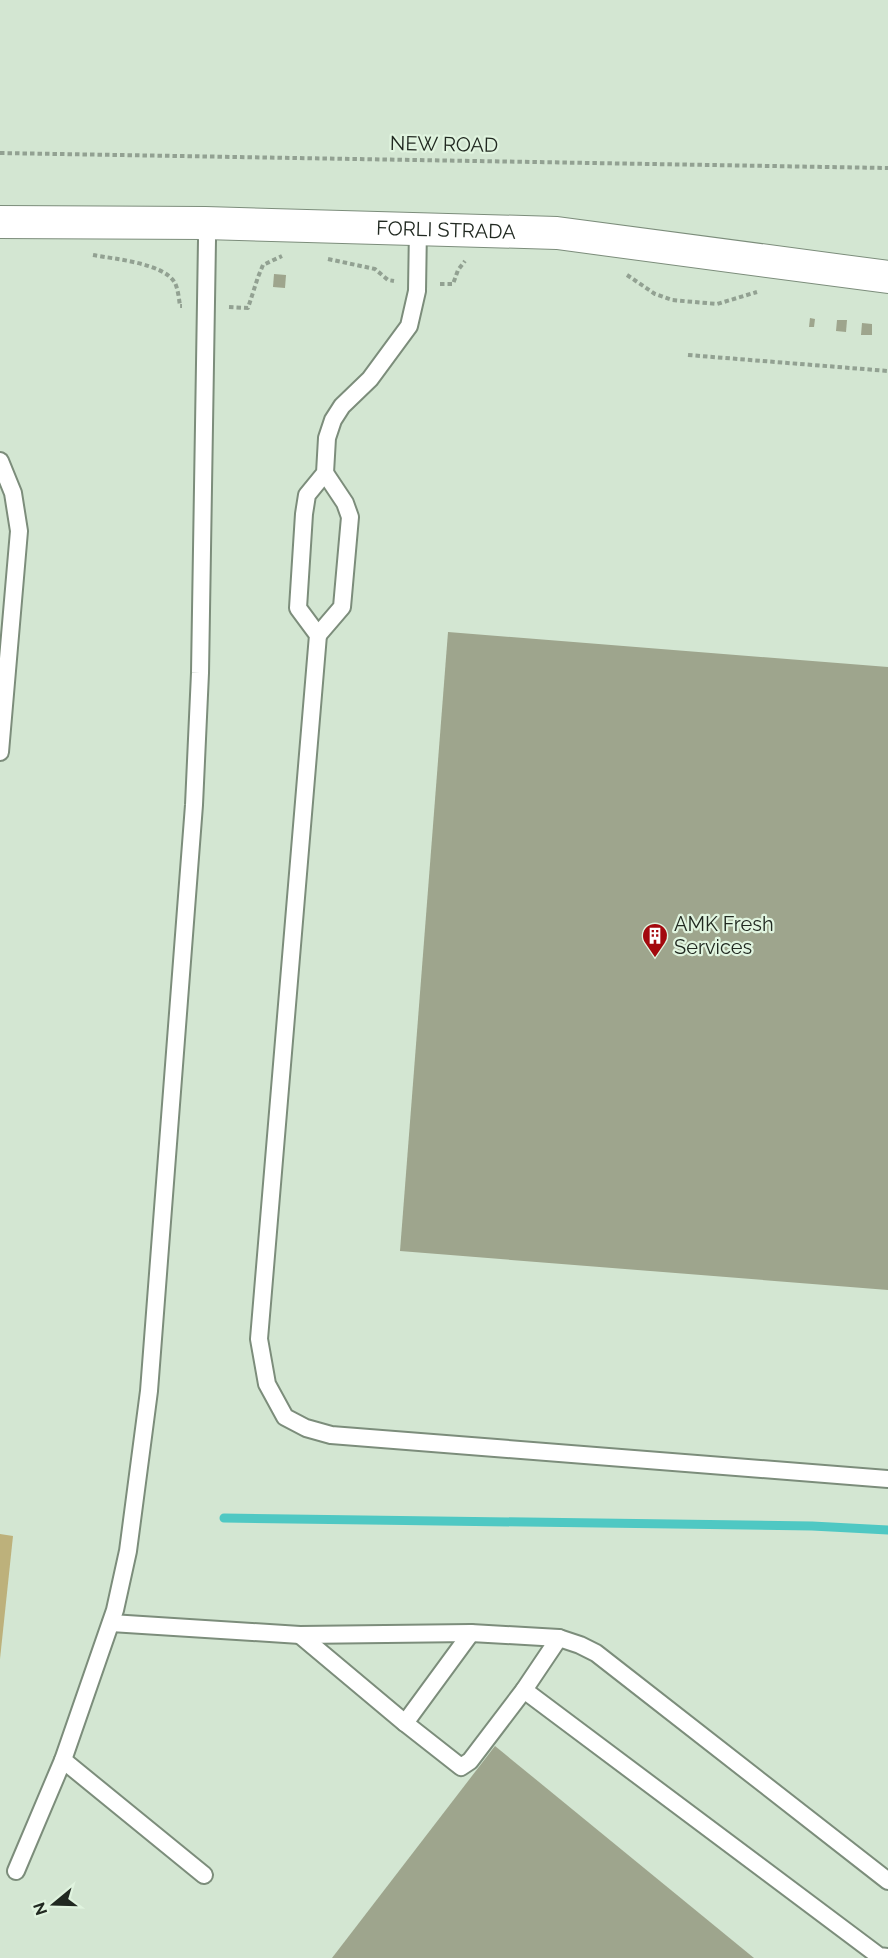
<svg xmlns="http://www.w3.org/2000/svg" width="888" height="1958" font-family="Raleway,sans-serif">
<rect width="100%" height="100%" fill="#d3e6d2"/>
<!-- green -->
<path fill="#bdb17b" d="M 0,1534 L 13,1536 L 0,1659 Z"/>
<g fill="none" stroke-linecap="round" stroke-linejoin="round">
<!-- stream -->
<path stroke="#4fc8c3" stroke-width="9" d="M 224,1518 L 812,1526 L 888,1530"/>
</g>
<!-- building -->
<g fill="#9ea58d">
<path d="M 274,274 L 286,275 L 285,288 L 273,287 Z"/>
<path d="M 810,318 L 815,319 L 814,327 L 809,327 Z"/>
<path d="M 837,320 L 847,320 L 846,332 L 836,331 Z"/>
<path d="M 862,323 L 872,324 L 872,335 L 861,335 Z"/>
<path d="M 448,632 L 888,667 L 888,1290 L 400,1251 Z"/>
<path d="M 495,1746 L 754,1958 L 332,1958 Z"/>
</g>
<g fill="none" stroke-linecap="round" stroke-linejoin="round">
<defs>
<g id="service">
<path d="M 418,228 L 417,291 L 409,326 L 370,379 L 342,406 L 333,420 L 327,438 L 325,473 L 307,495 L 304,514 L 298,608 L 318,635 L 259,1339 L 267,1384 L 285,1417 L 306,1428 L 331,1435 L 888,1479"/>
<path d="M 0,461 L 13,493 L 19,531 L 0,752"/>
<path d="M 318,635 L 342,607 L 350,517 L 345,503 L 325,473"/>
<path d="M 111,1623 L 300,1635 L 471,1633 L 559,1638 L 580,1645 L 596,1653 L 888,1881"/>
<path d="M 471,1633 L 405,1723 L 461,1767 L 470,1761 L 524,1690 L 559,1638"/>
<path d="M 300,1635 L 405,1723"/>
<path d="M 524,1690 L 879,1956 L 888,1957"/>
<path d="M 63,1760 L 204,1875"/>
<path d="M 16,1871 L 63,1760 L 115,1610 L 128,1551 L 149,1391 L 194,805 L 200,673 L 207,240 L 205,223"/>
</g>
<g id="minor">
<path id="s1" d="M 0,222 L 205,223 L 557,233 L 888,277"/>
</g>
</defs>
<!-- service casing -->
<use href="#service" stroke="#7c8d7b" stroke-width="20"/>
<!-- minor casing -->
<use href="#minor" stroke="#7c8d7b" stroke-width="34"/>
<!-- path -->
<g stroke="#92a192" stroke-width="4" stroke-dasharray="4.5 3" stroke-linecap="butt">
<path d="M 0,153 L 888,168"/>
<path d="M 93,255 C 114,259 164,263 175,283 C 178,289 179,299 180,306 L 182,306"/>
<path d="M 328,259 L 375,269 L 388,280 L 394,281"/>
<path d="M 627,275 L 655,294 L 672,300 L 717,304 L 757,292"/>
<path d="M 440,284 L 453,284 L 458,270 L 465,261"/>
<path d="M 229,307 L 248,308 L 258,277 L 263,265 L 282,256"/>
<path d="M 688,355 L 888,371"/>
</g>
<!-- service -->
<use href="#service" stroke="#fff" stroke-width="16"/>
<!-- minor -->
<use href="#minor" stroke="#fff" stroke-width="32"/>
</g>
<!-- icons -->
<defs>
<symbol id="building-pin" viewBox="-11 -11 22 30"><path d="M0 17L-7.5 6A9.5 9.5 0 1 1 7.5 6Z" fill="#a3090e" stroke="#e0f4df"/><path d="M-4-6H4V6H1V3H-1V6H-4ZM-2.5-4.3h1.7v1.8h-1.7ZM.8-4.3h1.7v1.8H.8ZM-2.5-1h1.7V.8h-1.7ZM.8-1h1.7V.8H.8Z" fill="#fff"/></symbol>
</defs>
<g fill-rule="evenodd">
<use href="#building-pin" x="640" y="921" width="30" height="40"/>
</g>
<g text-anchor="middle" stroke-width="4.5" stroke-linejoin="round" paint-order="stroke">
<!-- street labels -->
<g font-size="20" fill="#212921" stroke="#e0f4df">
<text transform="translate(444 144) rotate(1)" y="7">NEW ROAD</text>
<text dy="7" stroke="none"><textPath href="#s1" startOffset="446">FORLI STRADA</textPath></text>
</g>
<!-- poi labels -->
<g font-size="20" fill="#212921" stroke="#e0f4df" text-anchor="start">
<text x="674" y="931">AMK Fresh<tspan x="674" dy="23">Services</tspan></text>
</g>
</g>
<!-- north arrow -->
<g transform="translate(54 1904) rotate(251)" stroke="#e0f4df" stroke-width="4.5" paint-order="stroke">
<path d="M0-4.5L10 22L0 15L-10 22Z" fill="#212921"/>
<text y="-9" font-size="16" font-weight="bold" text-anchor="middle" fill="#212921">N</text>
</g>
</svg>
